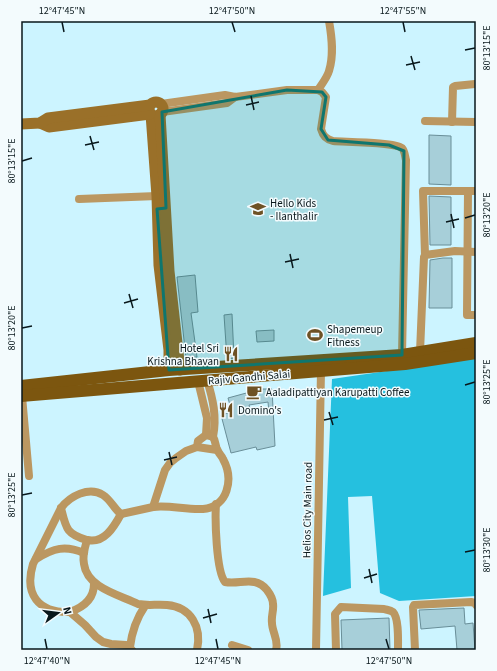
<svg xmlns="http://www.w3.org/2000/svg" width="497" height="671" font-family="'Source Sans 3',sans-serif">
<rect width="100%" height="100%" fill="#ccf4ff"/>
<!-- forest -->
<path fill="#25c0df" d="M 476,358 L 476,596 L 399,601 L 380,593 L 372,496 L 348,497 L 351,588 L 323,596 L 332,379 Z"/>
<!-- building -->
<g fill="#a7cfd9" stroke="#698e98" fill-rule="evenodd">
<path d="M 429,135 L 451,136 L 451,185 L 429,184 Z"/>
<path d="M 429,196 L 451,197 L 451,245 L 430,245 Z"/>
<path d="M 443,258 L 452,258 L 452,308 L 429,308 L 430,260 Z"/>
<path d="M 195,275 L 198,312 L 191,313 L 197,357 L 186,358 L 177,277 Z"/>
<path d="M 232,314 L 234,358 L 227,359 L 224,315 Z"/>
<path d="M 274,330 L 274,341 L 257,342 L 256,331 Z"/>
<path d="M 258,389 L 272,389 L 275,446 L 257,450 L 256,447 L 231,453 L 221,415 L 232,412 L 228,398 L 250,392 L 249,390 ZM 268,402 L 269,413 L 252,415 L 249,405 Z"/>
<path d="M 464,608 L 465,624 L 473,623 L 475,650 L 457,650 L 455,626 L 421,629 L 419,610 Z"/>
<path d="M 389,618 L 390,650 L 342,650 L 341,620 Z"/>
</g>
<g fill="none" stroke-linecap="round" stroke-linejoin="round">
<!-- street -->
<g stroke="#bb9761" stroke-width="8">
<path d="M 318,90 C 321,85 327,78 329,71 C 334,55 332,38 329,21"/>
<path d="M 161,104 L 225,95 L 235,97 L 287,90 L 318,90 L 322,92 L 326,97 L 321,129 C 323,136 326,139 333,141 C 345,142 395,142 402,148 C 405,151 405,157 406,160 L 402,355"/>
<path d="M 162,112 L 227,103 L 235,97"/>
<path d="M 425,121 L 476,122"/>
<path d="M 452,122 L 453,87 L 455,86 L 475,84"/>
<path d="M 468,191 L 467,315 L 476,315"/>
<path d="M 79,199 L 157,196"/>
<path d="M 425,255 L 455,251 L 476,252"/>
<path d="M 420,352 L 424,257 L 425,255 L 423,191 L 476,191"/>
<path d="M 207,380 C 213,399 217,417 213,437"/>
<path d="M 198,381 L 207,418 L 206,435"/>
<path d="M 22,396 L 29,476"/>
<path d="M 216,504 C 215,519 216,571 225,582 C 240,585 255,575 267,590 C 270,594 273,598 273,604 C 274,610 271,616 272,623 C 272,632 279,640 276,650"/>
<path d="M 153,507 C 170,505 186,510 203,509 C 228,507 234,479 223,459 C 222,456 219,454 218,451 C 215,447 216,441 213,437 L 206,435 L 198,441 L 197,447"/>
<path d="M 61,508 C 66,528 66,534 87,540"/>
<path d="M 121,514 C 114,527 104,544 87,540 C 85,547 82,556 84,564 C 87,588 120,595 138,604 C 148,606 157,604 167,605 C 191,607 202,627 197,650"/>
<path d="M 36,559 C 54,548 65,545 84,553"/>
<path d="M 70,612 C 84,607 94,599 94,584"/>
<path d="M 232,645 L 248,650"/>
<path d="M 130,647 C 132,631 136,619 145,606"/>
<path d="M 132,650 L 126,645 L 111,644 L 103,642 L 96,637 L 85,625 L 70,612 C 38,613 24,594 33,564 L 61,508 C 70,496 89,486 103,495 C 111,500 114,509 121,514 L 153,507 L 165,470 L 170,463 L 176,458 L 186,451 L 197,447 L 217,450"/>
<path d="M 316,650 L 321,370"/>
<path d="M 336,650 L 335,614 L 341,607 L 384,609 C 387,610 390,610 393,612 C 399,618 398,641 398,650"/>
<path d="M 415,650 L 413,607 L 414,605 L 471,602 L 475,603 L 476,605"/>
</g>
<!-- secondary -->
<g stroke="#9a7029" stroke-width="11">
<circle cx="156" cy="109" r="7"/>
<path d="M 151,114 L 157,196 L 159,265 L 169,350 L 169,370"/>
<path d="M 160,114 L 169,271 L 180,370"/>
<path d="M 40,123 L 49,127 L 150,114"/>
<path d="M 21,124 L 40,123 L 48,118 L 150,105"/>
</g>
<!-- primary -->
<g stroke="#7c560f" stroke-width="12">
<path d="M 21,386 L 169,370 L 402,355 L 476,343"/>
<path d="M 21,396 L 405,364 L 476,353"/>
</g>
</g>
<!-- marked area -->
<path fill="#0f766e" fill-opacity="0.2" stroke="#0f766e" stroke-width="3" stroke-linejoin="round" d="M 287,90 L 322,92 L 326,97 L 321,129 L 328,140 L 389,145 L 404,151 L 402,355 L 169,370 L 157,209 L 166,208 L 162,112 Z"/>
<!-- ticks -->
<path fill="none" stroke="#08171b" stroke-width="1.5" d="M 62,22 L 64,32M 232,22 L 235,32M 403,22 L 405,32M 465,50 L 475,48M 411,56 L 415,70M 406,65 L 420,62M 251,96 L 254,110M 246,105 L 259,102M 90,136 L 94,150M 85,145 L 99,142M 22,161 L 32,158M 451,214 L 454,228M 465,218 L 475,215M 446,222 L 459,219M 290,254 L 293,268M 285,262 L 299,259M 129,294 L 133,308M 124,303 L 138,299M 22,328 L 32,326M 465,385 L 475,382M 329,412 L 333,425M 324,420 L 338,417M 169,452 L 172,465M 164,460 L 177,457M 22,495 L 32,493M 465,552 L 475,550M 369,569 L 372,583M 364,578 L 377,574M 208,609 L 211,623M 203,618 L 217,614M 45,639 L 47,649M 216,639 L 218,649M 386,639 L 389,649"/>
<!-- icons -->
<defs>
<symbol id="school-bare" viewBox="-9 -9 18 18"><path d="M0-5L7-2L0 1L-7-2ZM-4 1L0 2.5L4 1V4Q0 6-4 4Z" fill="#6e5225" stroke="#f3fbfd" stroke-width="2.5" paint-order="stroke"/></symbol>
<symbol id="stadium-bare" viewBox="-9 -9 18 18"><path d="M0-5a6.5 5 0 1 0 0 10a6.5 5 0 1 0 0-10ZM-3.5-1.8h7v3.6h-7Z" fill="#6e5225" stroke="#f3fbfd" stroke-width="2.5" paint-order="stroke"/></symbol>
<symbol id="restaurant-bare" viewBox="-9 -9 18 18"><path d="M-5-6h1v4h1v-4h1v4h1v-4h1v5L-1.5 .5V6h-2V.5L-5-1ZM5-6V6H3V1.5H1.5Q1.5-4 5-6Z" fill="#6e5225" stroke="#f3fbfd" stroke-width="2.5" paint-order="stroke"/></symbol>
<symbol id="cafe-bare" viewBox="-9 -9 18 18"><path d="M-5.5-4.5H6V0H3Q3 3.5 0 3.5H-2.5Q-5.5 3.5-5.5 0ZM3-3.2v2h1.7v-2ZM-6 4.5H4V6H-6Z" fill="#6e5225" stroke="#f3fbfd" stroke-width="2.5" paint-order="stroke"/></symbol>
</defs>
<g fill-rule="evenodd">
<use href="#school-bare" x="247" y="198" width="22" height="22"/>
<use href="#stadium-bare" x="304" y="324" width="22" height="22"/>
<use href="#restaurant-bare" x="220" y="343" width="22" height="22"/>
<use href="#cafe-bare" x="243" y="381" width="22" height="22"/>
<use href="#restaurant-bare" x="215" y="399" width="22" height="22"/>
</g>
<g text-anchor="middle" stroke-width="3" stroke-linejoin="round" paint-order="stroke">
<!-- poi labels -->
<g font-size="11" fill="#08171b" stroke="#f3fbfd" text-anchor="start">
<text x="270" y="207">Hello Kids<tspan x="270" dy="13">- Ilanthalir</tspan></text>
<text x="327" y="333">Shapemeup<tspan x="327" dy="13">Fitness</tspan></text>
<text x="219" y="352" text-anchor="end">Hotel Sri<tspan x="219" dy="13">Krishna Bhavan</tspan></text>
<text x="266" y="396">Aaladipattiyan Karupatti Coffee</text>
<text x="238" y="414">Domino's</text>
</g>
<!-- street labels -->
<g font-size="11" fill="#08171b" stroke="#f3fbfd">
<text transform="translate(249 377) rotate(-5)" y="4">Rajiv Gandhi Salai</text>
<text transform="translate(307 510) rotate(-89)" y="4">Helios City Main road</text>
</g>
</g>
<!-- border -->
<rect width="497" height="671" fill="none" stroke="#f3fbfd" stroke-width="44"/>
<!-- north arrow -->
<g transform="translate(58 613) rotate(76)" stroke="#f3fbfd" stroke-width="3" paint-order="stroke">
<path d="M0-3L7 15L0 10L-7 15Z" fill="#08171b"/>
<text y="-6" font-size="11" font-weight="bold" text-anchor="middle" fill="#08171b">N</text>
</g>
<rect x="22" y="22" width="453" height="627" fill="none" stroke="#08171b" stroke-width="1.5"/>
<g font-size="10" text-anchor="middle" fill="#08171b">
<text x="62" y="14">12°47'45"N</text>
<text x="232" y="14">12°47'50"N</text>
<text x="403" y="14">12°47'55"N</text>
<text transform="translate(486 48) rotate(-90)" y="4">80°13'15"E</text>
<text transform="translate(11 161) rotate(-90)" y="4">80°13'15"E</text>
<text transform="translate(486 215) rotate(-90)" y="4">80°13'20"E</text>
<text transform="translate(11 328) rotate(-90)" y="4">80°13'20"E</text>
<text transform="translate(486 382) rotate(-90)" y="4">80°13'25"E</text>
<text transform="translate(11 495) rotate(-90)" y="4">80°13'25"E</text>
<text transform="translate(486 550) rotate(-90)" y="4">80°13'30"E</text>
<text x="47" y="664">12°47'40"N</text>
<text x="218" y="664">12°47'45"N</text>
<text x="389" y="664">12°47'50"N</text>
</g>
</svg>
